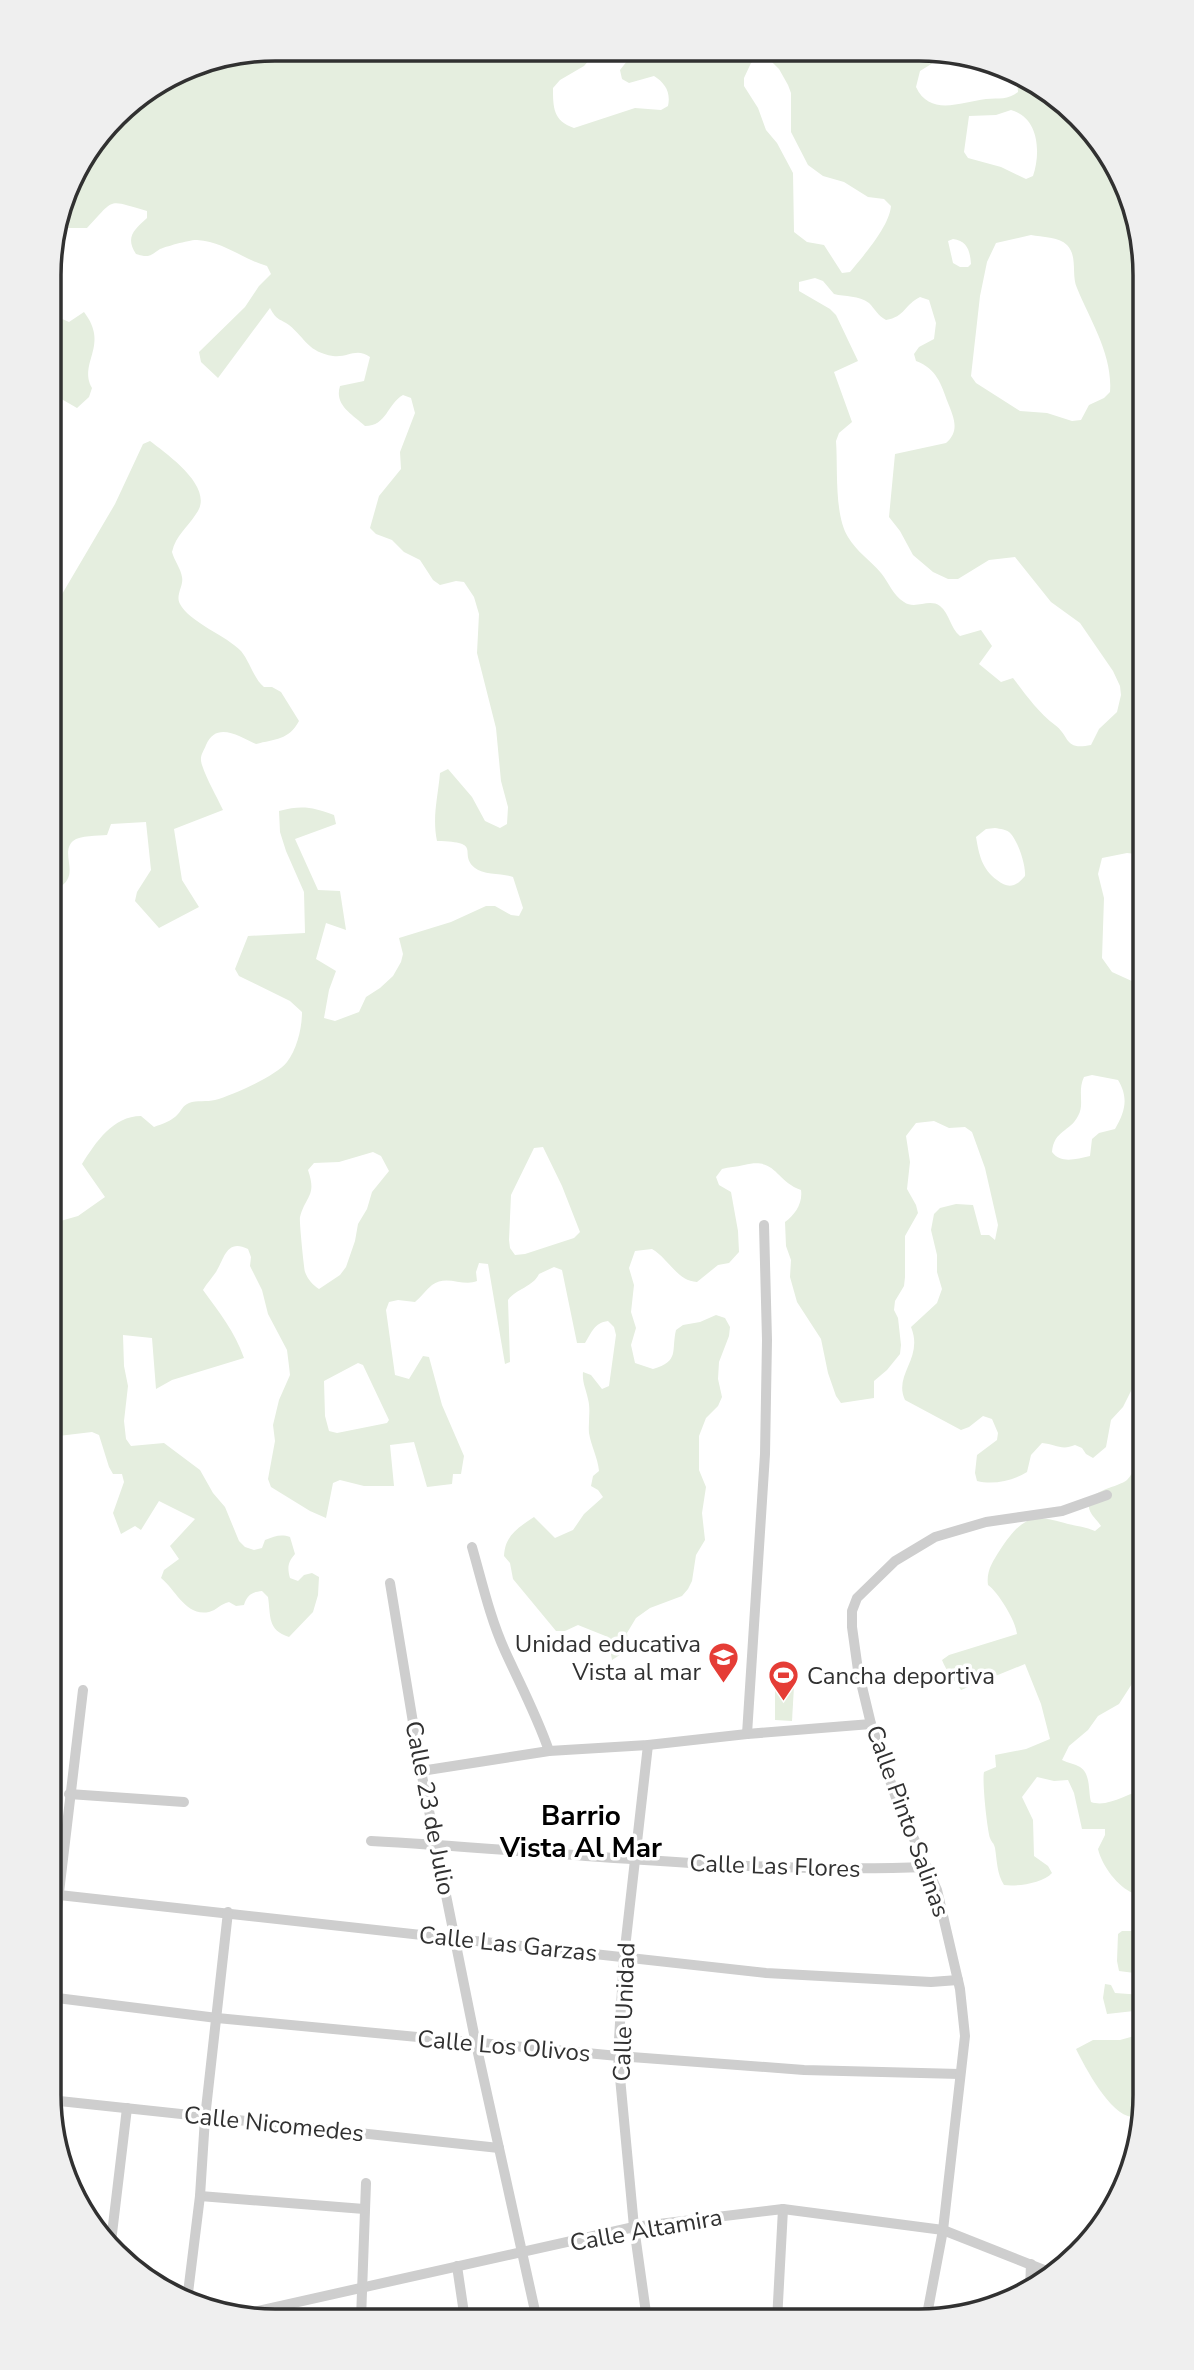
<svg xmlns="http://www.w3.org/2000/svg" width="1194" height="2370" font-family="'Nunito Sans',sans-serif">
<rect width="100%" height="100%" fill="#fff"/>
<!-- green -->
<g fill="#e5eedf" fill-rule="evenodd">
<path d="M 276,49 L 597,51 L 584,66 L 560,80 L 553,88 C 553,107 553,121 574,128 L 635,108 L 661,110 L 668,106 C 671,92 665,83 654,76 L 629,83 L 622,79 L 620,70 L 635,51 L 949,53 L 920,71 L 916,87 C 930,117 961,102 986,99 C 999,98 1008,100 1018,92 L 1017,80 L 1068,105 L 1133,203 L 1145,276 L 1145,702 L 1141,721 L 1145,730 L 1145,865 L 1136,854 L 1127,853 L 1102,858 L 1098,874 L 1104,898 L 1102,958 L 1112,972 L 1145,987 L 1145,1390 L 1132,1389 L 1123,1407 L 1111,1420 L 1106,1447 L 1093,1458 L 1086,1454 L 1082,1448 L 1075,1445 C 1061,1451 1056,1444 1042,1443 L 1031,1455 L 1027,1472 C 1013,1481 993,1485 977,1481 L 975,1473 L 977,1455 L 997,1440 L 998,1433 L 992,1419 L 983,1416 L 969,1427 L 961,1430 L 905,1400 C 893,1374 924,1359 911,1327 L 937,1303 L 942,1289 L 937,1272 L 937,1255 L 931,1230 L 934,1214 L 940,1208 L 956,1204 L 973,1205 L 981,1235 L 989,1235 L 995,1240 L 998,1225 L 985,1168 L 972,1132 L 965,1127 L 949,1128 L 934,1121 L 916,1123 L 906,1136 L 910,1162 L 907,1189 L 916,1205 L 918,1213 L 905,1236 L 905,1277 L 904,1286 L 895,1301 L 894,1310 L 898,1318 L 901,1345 L 900,1354 L 887,1370 L 874,1381 L 874,1398 L 841,1403 L 836,1396 L 828,1373 L 821,1339 L 797,1302 L 790,1277 L 791,1260 L 786,1246 L 785,1222 C 795,1215 803,1203 801,1190 C 774,1180 777,1157 744,1165 C 736,1167 729,1167 722,1169 L 716,1177 L 719,1185 L 731,1192 L 738,1231 L 739,1252 L 729,1263 L 718,1265 L 697,1282 C 677,1281 669,1259 652,1249 L 635,1251 L 629,1268 L 634,1285 L 631,1312 L 636,1328 L 631,1345 L 635,1363 L 653,1369 C 680,1361 671,1351 676,1330 L 683,1325 L 700,1322 L 716,1315 L 725,1318 L 730,1327 L 729,1336 L 719,1362 L 718,1379 L 722,1397 L 718,1406 L 706,1418 L 699,1436 L 699,1470 L 706,1487 L 702,1513 L 705,1540 L 696,1555 L 692,1581 L 688,1589 L 682,1596 L 650,1608 L 636,1618 L 627,1633 L 629,1649 L 612,1660 L 608,1637 L 578,1625 L 565,1631 L 556,1631 L 513,1579 L 510,1563 L 504,1556 C 505,1535 518,1528 534,1517 L 555,1538 L 573,1530 L 584,1514 L 603,1497 L 598,1490 L 591,1486 L 593,1476 L 599,1471 C 598,1458 591,1446 589,1433 C 588,1422 591,1410 588,1399 C 586,1389 582,1382 583,1372 L 591,1375 L 602,1389 L 609,1386 L 616,1335 L 614,1327 L 608,1321 C 594,1323 592,1332 585,1343 L 577,1343 L 562,1270 L 554,1267 L 539,1274 C 533,1287 517,1288 508,1300 L 510,1362 L 505,1364 L 488,1264 L 479,1263 L 476,1272 L 477,1281 C 463,1287 446,1274 432,1285 C 426,1290 421,1297 415,1302 L 398,1300 L 389,1302 L 386,1310 L 395,1375 L 409,1379 L 423,1356 L 429,1357 L 442,1405 L 464,1456 L 461,1474 L 453,1474 L 452,1484 L 427,1487 L 414,1442 L 390,1445 L 394,1486 L 364,1486 L 340,1480 L 333,1483 L 326,1518 L 310,1511 L 271,1487 L 268,1479 L 275,1441 L 273,1425 L 279,1400 L 290,1375 L 289,1366 L 287,1350 L 268,1314 L 262,1290 L 250,1266 L 251,1257 L 248,1249 C 226,1238 224,1260 216,1272 C 212,1278 207,1283 203,1290 C 219,1312 235,1332 244,1358 L 172,1380 L 156,1389 L 152,1338 L 123,1335 L 124,1366 L 128,1386 L 124,1421 L 126,1439 L 131,1446 L 164,1443 L 200,1470 L 213,1493 L 225,1507 L 239,1541 L 245,1547 L 254,1550 L 262,1548 L 265,1540 C 275,1536 281,1534 290,1537 L 295,1554 C 288,1562 287,1567 290,1578 L 298,1581 L 304,1575 L 312,1573 L 319,1577 L 318,1595 L 313,1612 L 289,1637 C 267,1630 271,1616 268,1597 L 262,1591 C 252,1592 247,1595 244,1605 L 236,1606 L 229,1602 C 220,1604 217,1610 209,1612 C 186,1617 176,1590 161,1578 L 164,1570 L 179,1559 L 170,1546 L 195,1519 L 159,1501 L 141,1530 L 135,1526 L 121,1534 L 113,1513 L 124,1482 L 122,1474 L 113,1474 L 109,1467 L 99,1435 L 92,1432 L 50,1437 L 50,1224 L 78,1216 L 105,1197 L 82,1164 C 96,1142 113,1116 141,1116 L 154,1127 C 162,1124 172,1121 178,1114 C 182,1110 182,1106 189,1103 C 197,1100 207,1102 215,1100 C 233,1095 276,1076 287,1062 C 297,1049 302,1028 302,1012 L 290,1001 L 239,976 L 235,969 L 248,936 L 305,933 L 304,892 L 286,851 L 280,832 L 279,811 C 302,805 312,807 334,815 L 336,824 L 295,839 L 318,890 L 340,891 L 346,930 L 326,923 L 316,959 L 336,971 L 329,990 L 324,1018 L 335,1021 L 359,1012 L 366,997 L 380,988 L 393,976 L 401,962 L 403,954 L 399,938 L 451,922 L 486,906 L 495,906 L 511,915 L 519,916 L 523,908 L 513,877 C 502,873 483,875 475,868 C 457,853 485,842 437,841 C 432,817 438,797 440,773 L 448,769 L 472,797 L 485,821 L 500,828 L 507,824 L 508,807 L 501,781 L 496,728 L 477,653 L 479,614 L 474,597 L 464,582 L 456,581 L 440,585 L 433,580 L 420,560 L 404,552 L 392,540 L 376,534 L 370,528 L 379,496 L 401,469 L 400,452 L 415,413 L 411,398 L 403,395 C 387,404 387,426 365,426 C 352,414 334,405 340,386 L 364,381 L 370,357 C 356,347 348,358 333,356 C 308,352 306,339 289,325 C 279,318 277,321 270,308 L 218,378 L 201,362 L 199,352 L 245,307 L 259,286 L 271,274 L 267,266 C 242,259 225,242 197,240 C 192,239 164,247 160,249 C 150,256 149,258 136,254 C 125,237 134,230 147,218 L 147,211 C 107,200 116,197 87,228 L 56,228 L 73,175 L 126,105 L 189,66 ZM 767,57 L 779,69 L 788,85 L 791,93 L 791,132 L 808,165 L 823,176 L 844,182 L 868,197 L 884,199 L 891,206 C 889,227 864,255 850,272 L 842,273 L 824,245 L 807,242 L 794,232 L 793,173 L 777,143 L 766,130 L 758,108 L 744,86 L 744,78 L 751,63 L 758,58 ZM 1011,110 C 1039,118 1041,152 1033,176 L 1026,179 L 1001,167 L 968,158 L 964,152 L 969,116 L 996,115 ZM 1031,235 C 1042,237 1059,237 1067,245 C 1078,256 1071,275 1077,288 C 1090,320 1113,355 1110,392 L 1104,398 L 1089,405 L 1081,420 L 1072,421 L 1047,413 L 1020,411 L 976,383 L 971,376 L 980,296 L 987,262 L 996,243 ZM 953,239 C 967,241 970,250 971,264 L 968,267 L 960,267 L 953,263 L 948,241 ZM 815,278 L 823,281 L 834,294 C 845,297 859,295 869,303 C 875,309 878,316 886,320 C 905,317 905,304 920,297 L 929,300 L 936,323 L 934,339 L 919,347 L 914,354 L 916,361 C 937,369 941,384 948,403 C 954,418 960,431 946,443 L 895,454 L 889,517 L 900,531 L 913,555 L 933,572 L 948,579 L 958,579 L 989,560 L 1015,557 L 1051,602 L 1080,623 L 1113,671 L 1120,686 L 1121,695 L 1117,712 L 1099,729 L 1091,745 C 1064,751 1070,736 1055,725 C 1038,712 1026,695 1013,678 L 1001,682 L 979,664 L 992,646 L 981,630 L 960,636 C 950,628 950,614 940,606 C 929,598 915,610 904,602 C 893,595 889,583 881,573 C 871,561 856,551 848,537 C 834,515 838,467 836,441 L 839,433 L 852,422 L 834,372 L 858,361 L 836,315 L 830,309 L 799,291 L 799,282 ZM 995,828 C 1000,829 1007,829 1011,834 C 1018,842 1026,865 1025,876 C 1016,887 1008,889 997,880 C 982,869 979,855 976,837 L 986,829 ZM 1092,1075 L 1118,1080 C 1129,1098 1125,1112 1115,1129 L 1099,1133 L 1092,1139 L 1090,1156 C 1076,1159 1061,1164 1052,1152 C 1054,1130 1070,1132 1078,1116 C 1085,1104 1077,1092 1084,1077 ZM 543,1147 L 562,1186 L 580,1232 L 574,1238 L 525,1254 L 515,1255 L 510,1248 L 509,1240 L 511,1195 L 534,1148 ZM 373,1152 L 381,1156 L 389,1171 L 372,1192 L 367,1209 L 358,1224 L 355,1241 L 346,1267 L 340,1275 L 319,1289 C 313,1285 308,1280 305,1272 C 304,1269 299,1220 300,1217 C 306,1195 317,1196 308,1170 L 314,1163 L 339,1162 ZM 358,1363 L 363,1365 L 389,1420 L 387,1423 L 337,1433 L 329,1431 L 325,1416 L 324,1381 Z"/>
<path d="M 84,312 C 110,346 78,362 92,388 L 89,397 L 77,408 L 51,393 L 51,314 L 69,322 Z"/>
<path d="M 150,441 C 168,455 216,488 196,514 C 187,528 176,535 172,552 C 174,560 181,569 182,577 C 184,586 175,595 180,604 C 189,622 227,636 241,651 C 250,662 254,679 264,687 L 272,687 L 281,692 L 299,721 C 289,740 275,739 256,744 C 239,736 216,721 206,745 C 203,753 199,756 202,765 C 207,780 216,795 223,810 L 174,829 L 182,880 L 199,907 L 159,928 L 135,901 L 137,892 L 151,870 L 146,822 L 111,824 L 107,835 C 98,836 80,835 73,841 C 59,854 82,875 58,888 L 50,882 L 51,597 L 58,601 L 115,504 L 143,444 Z"/>
<path d="M 1142,1450 L 1145,1450 L 1145,1670 L 1137,1676 L 1119,1704 L 1098,1716 L 1088,1730 L 1069,1746 L 1062,1760 C 1068,1763 1075,1764 1080,1767 C 1091,1774 1088,1791 1091,1802 C 1108,1808 1128,1793 1145,1789 L 1145,1888 L 1133,1893 C 1118,1887 1102,1866 1098,1849 L 1105,1835 L 1105,1829 L 1082,1829 L 1074,1793 L 1068,1780 L 1054,1781 L 1037,1777 L 1022,1797 L 1033,1820 L 1034,1856 L 1048,1866 L 1052,1873 C 1043,1883 1017,1887 1004,1885 C 997,1874 997,1861 995,1848 C 993,1841 993,1845 990,1838 C 987,1828 982,1781 984,1772 L 996,1767 L 995,1755 L 1026,1749 L 1050,1739 L 1041,1704 L 1025,1664 L 961,1690 C 955,1680 946,1671 942,1660 L 949,1655 L 1017,1634 C 1016,1621 998,1592 988,1585 C 986,1571 993,1561 1000,1550 C 1022,1517 1032,1513 1068,1524 C 1077,1526 1086,1527 1095,1531 L 1101,1526 C 1098,1521 1093,1517 1091,1513 C 1079,1491 1118,1488 1127,1480 C 1135,1472 1137,1459 1142,1450 Z"/>
<path d="M 775,1686 L 794,1686 L 792,1721 L 775,1720 Z"/>
<path d="M 1122,1931 L 1145,1931 L 1145,2018 L 1143,2010 L 1107,2014 L 1103,1998 L 1105,1984 L 1111,1985 L 1115,1993 L 1143,1995 L 1142,1974 L 1119,1971 L 1117,1961 L 1118,1934 Z"/>
<path d="M 1145,2033 L 1144,2110 L 1143,2116 C 1139,2116 1136,2118 1132,2117 C 1110,2115 1085,2067 1076,2049 L 1093,2040 L 1120,2040 Z"/>
</g>
<g fill="none" stroke-linecap="round" stroke-linejoin="round">
<!-- minor -->
<g stroke="#cecece" stroke-width="10">
<path d="M 472,1547 C 482,1582 490,1618 505,1651 C 520,1684 537,1716 549,1751"/>
<path d="M 390,1583 L 421,1771 L 476,2044 L 537,2320"/>
<path d="M 747,1734 L 765,1454 L 767,1340 L 764,1225"/>
<path d="M 421,1771 L 549,1751 L 648,1745 L 747,1734 L 871,1724"/>
<path d="M 69,1794 L 184,1802"/>
<path d="M 371,1841 C 557,1851 741,1874 927,1867"/>
<path d="M 59,1895 L 766,1973 L 931,1982 L 958,1980"/>
<path d="M 49,1977 L 83,1690"/>
<path d="M 49,1997 L 217,2018 L 618,2056 L 804,2070 L 960,2074"/>
<path d="M 50,2100 L 499,2148"/>
<path d="M 200,2196 L 364,2209"/>
<path d="M 111,2242 L 127,2108"/>
<path d="M 457,2266 L 465,2320"/>
<path d="M 1030,2290 L 1031,2264"/>
<path d="M 187,2301 L 200,2196 L 205,2118 L 228,1912"/>
<path d="M 235,2316 L 634,2227 L 783,2209 L 943,2230 L 1054,2274"/>
<path d="M 361,2319 L 366,2183"/>
<path d="M 647,2320 L 634,2227 L 618,2056 L 624,1957 L 648,1745"/>
<path d="M 926,2320 L 943,2230 L 965,2036 L 960,1989 L 937,1890 L 897,1801 L 871,1724 L 858,1670 L 852,1627 L 852,1611 L 857,1598 L 895,1561 L 935,1537 L 986,1522 L 1062,1511 L 1107,1495"/>
<path d="M 777,2321 L 783,2209"/>
</g>
</g>
<!-- icons -->
<defs>
<symbol id="school-pin" viewBox="-11 -11 22 30"><path d="M0 17L-7.5 6A9.5 9.5 0 1 1 7.5 6Z" fill="#e53d36" stroke="#fff"/><path d="M0-5L7-2L0 1L-7-2ZM-4 1L0 2.5L4 1V4Q0 6-4 4Z" fill="#fff"/></symbol>
<symbol id="stadium-pin" viewBox="-11 -11 22 30"><path d="M0 17L-7.5 6A9.5 9.5 0 1 1 7.5 6Z" fill="#e53d36" stroke="#fff"/><path d="M0-5a6.5 5 0 1 0 0 10a6.5 5 0 1 0 0-10ZM-3.5-1.8h7v3.6h-7Z" fill="#fff"/></symbol>
</defs>
<g fill-rule="evenodd">
<use href="#school-pin" x="706" y="1640" width="35" height="47"/>
<use href="#stadium-pin" x="766" y="1658" width="35" height="47"/>
</g>
<g text-anchor="middle" stroke-width="7" stroke-linejoin="round" paint-order="stroke">
<!-- poi labels -->
<g font-size="24" fill="#313131" stroke="#fff" text-anchor="end">
<text x="701" y="1652">Unidad educativa<tspan x="701" dy="28">Vista al mar</tspan></text>
<text x="807" y="1684" text-anchor="start">Cancha deportiva</text>
</g>
<!-- street labels -->
<g font-size="24" fill="#313131" stroke="#fff">
<text transform="translate(430 1808) rotate(79)" y="8">Calle 23 de Julio</text>
<text transform="translate(908 1821) rotate(70)" y="8">Calle Pinto Salinas</text>
<text transform="translate(775 1866) rotate(2)" y="8">Calle Las Flores</text>
<text transform="translate(508 1944) rotate(6)" y="8">Calle Las Garzas</text>
<text transform="translate(624 2012) rotate(-88)" y="8">Calle Unidad</text>
<text transform="translate(504 2046) rotate(5)" y="8">Calle Los Olivos</text>
<text transform="translate(274 2124) rotate(6)" y="8">Calle Nicomedes</text>
<text transform="translate(646 2230) rotate(-10)" y="8">Calle Altamira</text>
</g>
<!-- quarter labels -->
<g font-size="28" font-weight="bold" fill="#000" stroke="#fff">
<text x="581" y="1825">Barrio<tspan x="581" dy="32">Vista Al Mar</tspan></text>
</g>
</g>
<!-- crop -->
<path d="M0 0H1194V2370H0ZM275 61H919A214 214 0 0 1 1133 275V2095A214 214 0 0 1 919 2309H275A214 214 0 0 1 61 2095V275A214 214 0 0 1 275 61Z" fill="#efefef" fill-rule="evenodd"/>
<path fill="none" stroke="#313131" stroke-width="3.5" d="M275 61H919A214 214 0 0 1 1133 275V2095A214 214 0 0 1 919 2309H275A214 214 0 0 1 61 2095V275A214 214 0 0 1 275 61Z"/>
</svg>
